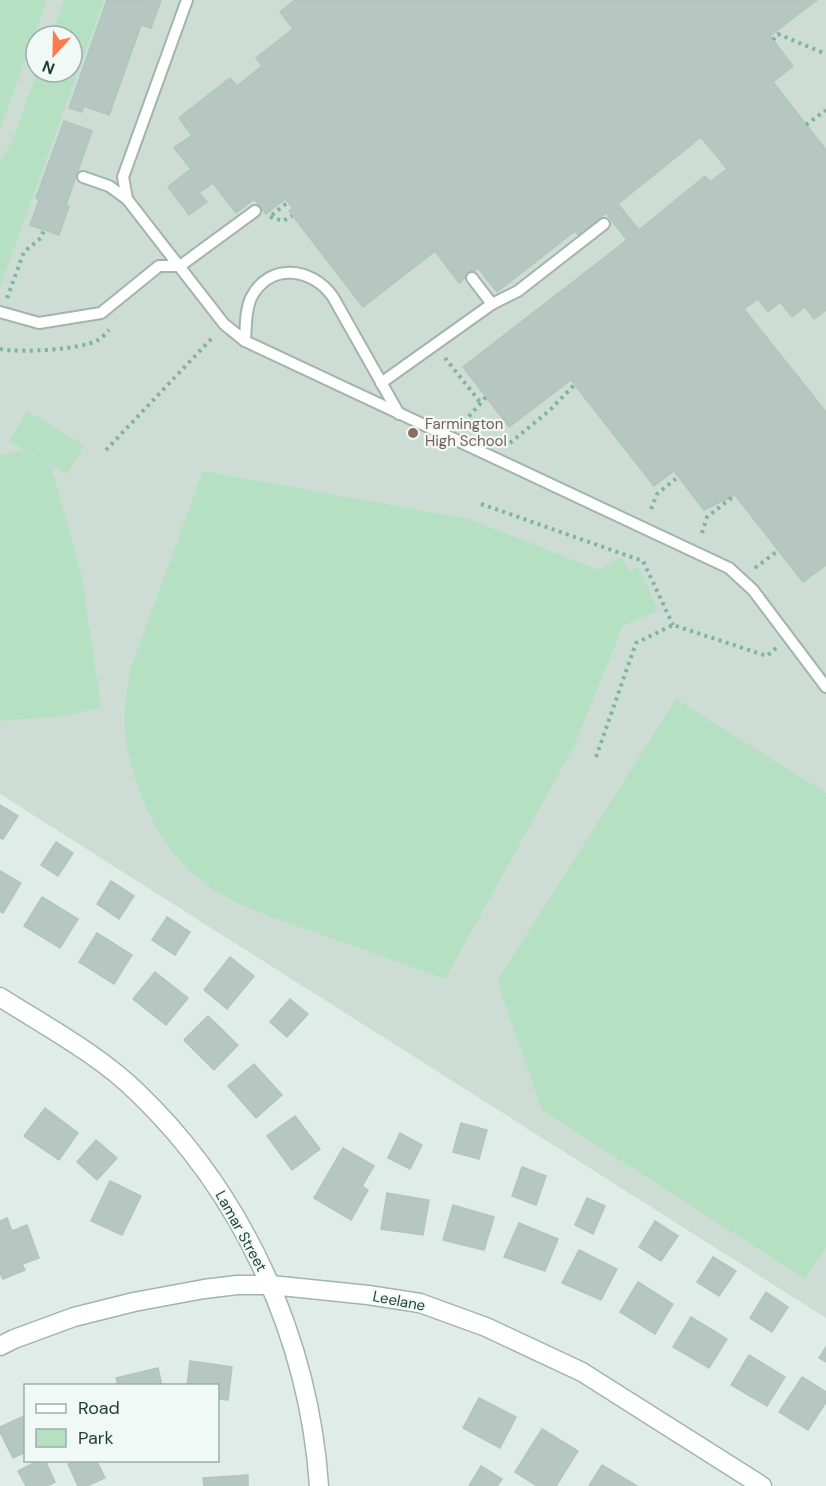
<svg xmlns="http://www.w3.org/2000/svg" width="826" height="1486" font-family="'DM Sans',sans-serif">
<rect width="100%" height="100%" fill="#e0ece7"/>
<!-- built -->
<path fill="#cedcd6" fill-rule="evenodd" d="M 0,0 L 826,0 L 826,1318 L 0,794 ZM 36,36 L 72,36 L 72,72 L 36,72 Z"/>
<!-- green -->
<g fill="#b6e0c2">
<path d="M 0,0 L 47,0 L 0,129 Z"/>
<path d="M 64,0 L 104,0 L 0,287 L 0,161 L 12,142 L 37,72 L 72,72 L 72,36 L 51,36 Z"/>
<path d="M 27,411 L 84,445 L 67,474 L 9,441 Z"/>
<path d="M 22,450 L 51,466 L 82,577 L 101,707 L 65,716 L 0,721 L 0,456 Z"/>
<path d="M 203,471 L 469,519 L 599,570 L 621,557 L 629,571 L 639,567 L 658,611 L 623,626 L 574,746 L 445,979 C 404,964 362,949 320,934 C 275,918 226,905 190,871 C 168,851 152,822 141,795 C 123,749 121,718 130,670 Z"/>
<path d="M 676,699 L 826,793 L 826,1247 L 805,1279 L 542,1110 L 497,981 Z"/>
</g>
<!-- building -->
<g fill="#b5c7c0" stroke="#b1c6be" stroke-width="1.5" fill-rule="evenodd">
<path d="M 107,0 L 150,0 L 109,115 L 84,106 L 82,112 L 69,108 Z"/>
<path d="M 150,0 L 161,0 L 151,28 L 142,25 Z"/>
<path d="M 295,0 L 817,0 L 770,36 L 793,66 L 773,82 L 826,150 L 826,310 L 814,319 L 805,307 L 792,317 L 780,302 L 768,312 L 758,299 L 744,309 L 826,412 L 826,565 L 803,582 L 735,495 L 704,510 L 674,471 L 654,486 L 571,380 L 509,427 L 463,367 L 627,240 L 606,213 L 578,235 L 575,231 L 497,292 L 478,268 L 459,283 L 435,251 L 363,307 L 289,211 L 293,208 L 285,199 L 266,214 L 254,199 L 236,213 L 213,183 L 199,193 L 207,202 L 189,215 L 168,187 L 191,169 L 174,148 L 192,135 L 179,118 L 230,78 L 237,86 L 262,66 L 256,58 L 293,29 L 280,12 ZM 701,137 L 727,169 L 710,182 L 705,176 L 639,230 L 618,204 Z"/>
<path d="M 64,121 L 92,131 L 66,205 L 69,206 L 59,235 L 30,225 L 39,200 L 36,198 Z"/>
<path d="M 0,805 L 18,816 L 3,839 L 0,838 Z"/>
<path d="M 56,842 L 73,853 L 58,876 L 41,865 Z"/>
<path d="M 0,871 L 21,883 L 3,913 L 0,911 Z"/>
<path d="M 111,881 L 134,896 L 119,919 L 97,904 Z"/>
<path d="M 42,897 L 78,919 L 60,948 L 24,926 Z"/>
<path d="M 167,917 L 190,932 L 175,955 L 152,940 Z"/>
<path d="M 97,933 L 132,955 L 114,984 L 79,962 Z"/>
<path d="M 230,957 L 254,976 L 227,1009 L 204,990 Z"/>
<path d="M 155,972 L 188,998 L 166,1025 L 133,999 Z"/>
<path d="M 290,999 L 308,1014 L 287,1037 L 270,1022 Z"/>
<path d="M 208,1016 L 238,1045 L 214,1070 L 184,1040 Z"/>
<path d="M 254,1064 L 282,1095 L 256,1118 L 228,1086 Z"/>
<path d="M 45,1108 L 78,1133 L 59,1160 L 24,1136 Z"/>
<path d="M 295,1116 L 320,1149 L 292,1170 L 267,1136 Z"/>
<path d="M 461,1123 L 487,1130 L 479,1159 L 453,1152 Z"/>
<path d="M 400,1133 L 422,1145 L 410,1169 L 388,1158 Z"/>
<path d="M 96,1140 L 117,1158 L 97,1180 L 77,1162 Z"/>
<path d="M 343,1148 L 374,1166 L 362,1186 L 368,1190 L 351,1220 L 314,1198 Z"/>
<path d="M 522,1167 L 546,1176 L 536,1205 L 512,1196 Z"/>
<path d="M 110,1181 L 141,1196 L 122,1235 L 91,1221 Z"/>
<path d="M 387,1193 L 429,1200 L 423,1235 L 381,1229 Z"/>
<path d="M 587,1198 L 605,1206 L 593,1234 L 575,1225 Z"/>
<path d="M 453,1205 L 494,1217 L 484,1250 L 443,1240 Z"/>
<path d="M 7,1218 L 12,1231 L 27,1225 L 39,1258 L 22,1264 L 25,1270 L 3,1279 L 0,1273 L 0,1221 Z"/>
<path d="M 655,1221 L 678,1236 L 661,1261 L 639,1247 Z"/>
<path d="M 519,1223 L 558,1239 L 545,1271 L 504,1257 Z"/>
<path d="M 579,1250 L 617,1269 L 601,1300 L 562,1283 Z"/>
<path d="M 713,1257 L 736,1271 L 719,1296 L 697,1282 Z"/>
<path d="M 638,1282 L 673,1304 L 655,1334 L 620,1312 Z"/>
<path d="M 766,1292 L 788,1307 L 772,1332 L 750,1318 Z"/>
<path d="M 691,1317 L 727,1339 L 709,1368 L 673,1347 Z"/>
<path d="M 826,1347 L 826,1362 L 819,1358 Z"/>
<path d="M 749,1355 L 785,1377 L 767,1406 L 731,1385 Z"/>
<path d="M 190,1361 L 232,1367 L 228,1400 L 218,1399 L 218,1386 L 187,1386 Z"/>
<path d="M 158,1368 L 162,1386 L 118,1386 L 116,1378 Z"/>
<path d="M 802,1377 L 826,1392 L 826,1402 L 808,1430 L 779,1412 Z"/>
<path d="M 479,1398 L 516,1417 L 500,1448 L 463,1428 Z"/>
<path d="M 26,1415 L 26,1452 L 13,1458 L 0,1432 L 0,1427 Z"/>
<path d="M 542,1429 L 578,1451 L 556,1486 L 537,1486 L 515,1472 Z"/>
<path d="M 39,1460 L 45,1460 L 55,1482 L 46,1486 L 26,1486 L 18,1471 Z"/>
<path d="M 75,1460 L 96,1460 L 105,1478 L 87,1486 L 78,1486 L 68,1464 Z"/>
<path d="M 602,1465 L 637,1486 L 589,1486 Z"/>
<path d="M 481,1466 L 502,1479 L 497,1486 L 469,1486 Z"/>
<path d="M 248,1475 L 248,1486 L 204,1486 L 203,1478 Z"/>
</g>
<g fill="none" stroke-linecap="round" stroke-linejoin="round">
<defs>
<g id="lane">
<path d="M 187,0 L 123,177 L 127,199 L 224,324 L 245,341 L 729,568 L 753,590 L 826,687"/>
<path d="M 83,177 L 109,186 L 127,199"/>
<path d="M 472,278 L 492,304"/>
<path d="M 0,312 L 39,323 L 101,313 L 159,266 L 180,266 L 255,211"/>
<path d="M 245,341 C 246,327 245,311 251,298 C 269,262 312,267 333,297 L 399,414"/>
<path d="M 381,383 L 492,304 L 518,291 L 604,224"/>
</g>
<g id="street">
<path d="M 0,997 C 47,1027 98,1054 138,1093 C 244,1195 309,1339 319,1486"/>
<path d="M 0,1346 L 14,1339 L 74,1317 L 134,1302 L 204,1289 L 237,1285 L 271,1285 L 368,1295 L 420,1303 L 486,1327 L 582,1372 L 762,1486"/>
</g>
</defs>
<!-- lane casing -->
<use href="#lane" stroke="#a2b4ae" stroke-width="14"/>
<!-- street casing -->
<use href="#street" stroke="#a2b4ae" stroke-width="21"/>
<!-- path -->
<g stroke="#7db3a3" stroke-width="4" stroke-dasharray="3 4.5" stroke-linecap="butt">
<path d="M 773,40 L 778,34 L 826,54"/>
<path d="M 806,125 L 826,110"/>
<path d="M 272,215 L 288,202"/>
<path d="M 270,217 L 283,221 L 292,216"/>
<path d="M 7,298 L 24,252 L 41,238 L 44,230"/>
<path d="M 0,349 C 21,353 80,350 98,340 C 102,338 106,333 109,330"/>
<path d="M 445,358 L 480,402"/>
<path d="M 464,422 L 486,397"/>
<path d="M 510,443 L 550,410 L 575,384"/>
<path d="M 106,450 L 214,336"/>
<path d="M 481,504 L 643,561 L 673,625"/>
<path d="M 651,509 L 657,494 L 678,477"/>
<path d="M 702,533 L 707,517 L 735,495"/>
<path d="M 755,568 L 779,550"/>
<path d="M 596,757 L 636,643 L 673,625 L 767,656 L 776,648"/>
</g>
<!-- lane -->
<use href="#lane" stroke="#fff" stroke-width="10"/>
<!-- street -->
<use href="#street" stroke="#fff" stroke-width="18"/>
</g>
<!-- markers -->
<circle fill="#8d6e63" stroke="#f0f9f5" stroke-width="2" cx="413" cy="433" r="6"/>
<g text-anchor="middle" stroke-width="4.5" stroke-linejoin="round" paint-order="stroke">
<!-- education labels -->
<g font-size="15" fill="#785e54" stroke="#f0f9f5" text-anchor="start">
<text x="425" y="429">Farmington<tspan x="425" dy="17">High School</tspan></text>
</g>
<!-- street labels -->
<g font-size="15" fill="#1f3e36" stroke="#f0f9f5">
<text transform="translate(241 1231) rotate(61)" y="5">Lamar Street</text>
<text transform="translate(399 1301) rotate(11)" y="5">Leelane</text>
</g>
</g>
<!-- legend -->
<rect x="24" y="1384" width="195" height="78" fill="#f0f9f5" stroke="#9caea9" stroke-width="1.5"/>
<rect x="36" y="1404" width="30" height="9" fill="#ffffff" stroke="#9caea9" stroke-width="1.5"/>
<text x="78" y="1414" font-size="18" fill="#1f3e36">Road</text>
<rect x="36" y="1429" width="30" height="18" fill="#b6e0c2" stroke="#9caea9" stroke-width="1.5"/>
<text x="78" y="1444" font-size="18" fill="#1f3e36">Park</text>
<!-- north arrow -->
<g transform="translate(54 54) rotate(202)"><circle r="28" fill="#f0f9f5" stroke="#9caea9" stroke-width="1.5"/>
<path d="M0-4.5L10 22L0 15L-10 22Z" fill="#ff794b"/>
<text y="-9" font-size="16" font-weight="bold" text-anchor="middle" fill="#1f3e36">N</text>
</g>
</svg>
